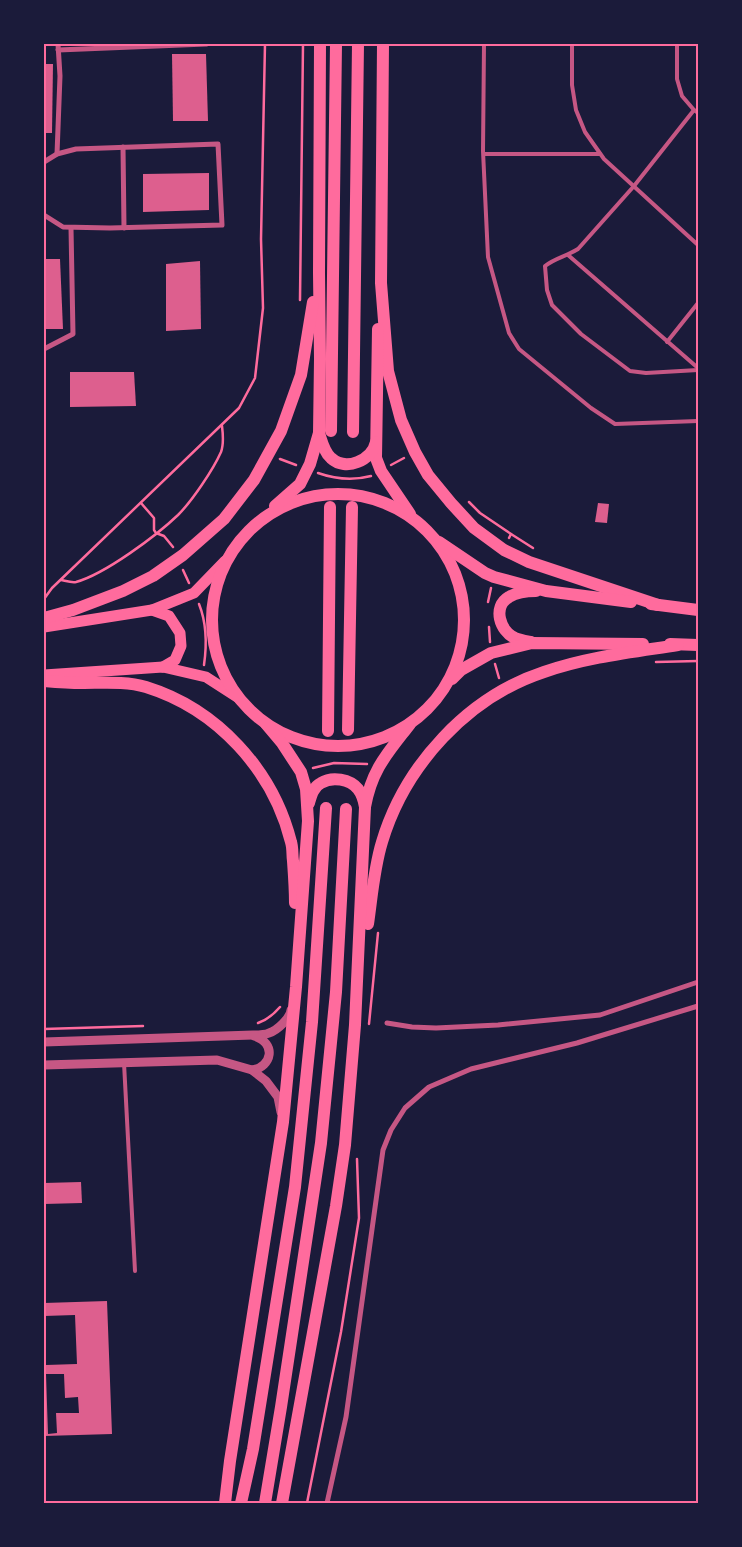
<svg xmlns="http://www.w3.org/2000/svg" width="742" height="1547" font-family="Helvetica,sans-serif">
<rect width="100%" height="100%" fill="#1b1b3a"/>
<!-- building -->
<g fill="#dd5f8e" fill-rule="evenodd">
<path d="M 172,54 L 206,54 L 208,121 L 173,121 Z"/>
<path d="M 44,64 L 53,64 L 52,133 L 44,133 Z"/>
<path d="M 209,173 L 209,210 L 143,212 L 143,174 Z"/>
<path d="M 44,259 L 60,259 L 63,329 L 44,329 Z"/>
<path d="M 200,261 L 201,329 L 166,331 L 166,264 Z"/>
<path d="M 70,372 L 134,372 L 136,406 L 70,407 Z"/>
<path d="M 598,503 L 609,504 L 607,523 L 595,522 Z"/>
<path d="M 81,1182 L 82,1203 L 44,1204 L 44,1183 Z"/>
<path d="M 107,1301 L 112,1434 L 44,1436 L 44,1354 L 45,1354 L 46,1365 L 77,1364 L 75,1315 L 44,1316 L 44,1303 ZM 46,1374 L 64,1374 L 65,1398 L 78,1397 L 79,1413 L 56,1413 L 57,1433 L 48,1434 Z"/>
</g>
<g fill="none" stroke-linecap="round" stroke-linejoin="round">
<!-- path -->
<g stroke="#ff6b9d" stroke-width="2.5">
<path d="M 300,300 L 303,44"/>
<path d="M 280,459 L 296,465"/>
<path d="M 391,465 L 404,458"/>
<path d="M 318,473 C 335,479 352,481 371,476"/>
<path d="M 469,502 L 480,513 L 511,534 L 509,538"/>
<path d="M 141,503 L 154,518 L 154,530 L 156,533 L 164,536 L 173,547"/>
<path d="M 511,534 L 533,548"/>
<path d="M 183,570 L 189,583"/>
<path d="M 61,580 C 66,581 72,583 76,582 C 105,574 156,536 178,515 C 192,501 213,470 221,452 C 224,444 223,434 222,426"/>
<path d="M 44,599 L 52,588 L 239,408 L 255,378 L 263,308 L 261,239 L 265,44"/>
<path d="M 488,602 L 491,588"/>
<path d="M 199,604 C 207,624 207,644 204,665"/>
<path d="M 489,627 L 490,642"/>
<path d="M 656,662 L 698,661"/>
<path d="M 495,664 L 499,678"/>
<path d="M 313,768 L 334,763 L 367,764"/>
<path d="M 258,1023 C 267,1020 274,1014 280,1007"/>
<path d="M 369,1024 L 378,933"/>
<path d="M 44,1029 L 143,1026"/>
<path d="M 307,1503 L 341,1332 L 359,1218 L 357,1159"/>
</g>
<!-- service -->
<g stroke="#c65784" stroke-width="4">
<path d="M 484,44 L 483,151 L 488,257 L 509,333 L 519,349 L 591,408 L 615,424 L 698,421"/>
<path d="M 572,44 L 572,85 L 576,110 L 585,132 L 604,159 L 698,245"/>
<path d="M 677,44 L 677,79 L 682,96 L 694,110"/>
<path d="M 698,113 L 694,110 L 634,186 L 578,249 C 567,256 555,258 545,266 L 547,290 L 552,305 L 581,334 L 630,371 L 646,373 L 698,370"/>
<path d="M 484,154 L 600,154"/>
<path d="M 568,255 L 698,368"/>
<path d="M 667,342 L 698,303"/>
<path d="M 124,1063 L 135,1271"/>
</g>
<!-- minor -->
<g stroke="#c65784" stroke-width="5">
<path d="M 58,50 L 206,44"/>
<path d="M 123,147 L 124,228"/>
<path d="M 57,154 L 60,76 L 58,44"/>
<path d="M 44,162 L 57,154 L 76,149 L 218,144 L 222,225 L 110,228 L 63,227 L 44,215"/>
<path d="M 44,349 L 73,334 L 71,228"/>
<path d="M 387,1023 L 412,1027 L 436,1028 L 498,1025 L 600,1015 L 698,982"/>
<path d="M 327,1503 L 346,1417 L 383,1150 L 391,1130 L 405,1108 L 429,1087 L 471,1069 L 577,1043 L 698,1006"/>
</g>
<!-- tertiary -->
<g stroke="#c65784" stroke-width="9">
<path d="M 44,1042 L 253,1035 C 258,1035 265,1035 269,1033 C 278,1030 290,1018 291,1010"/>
<path d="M 44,1065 L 217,1060 L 252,1070 L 266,1081 L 278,1097 L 281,1112"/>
<path d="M 252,1070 C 272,1067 277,1043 254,1036"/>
</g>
<!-- primary -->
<g stroke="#ff6b9d" stroke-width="11">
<path d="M 152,610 L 169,616 L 180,633 L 181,646 L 175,660 L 163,667"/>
<path d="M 44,627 L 152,610 L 194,593 L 225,561"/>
<path d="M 44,675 L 163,667 L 206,677 L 237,697"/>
</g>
<!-- trunk -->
<g stroke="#ff6b9d" stroke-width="12">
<path d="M 383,44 L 381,283 L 388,371 L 401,420 L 415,452 L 428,475 L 451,503 L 474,528 L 504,550 L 529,562 L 658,605"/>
<path d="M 378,329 L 376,458 L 381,471 L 410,514"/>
<path d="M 331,431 L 336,44"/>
<path d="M 353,432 L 358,44"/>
<path d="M 319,433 C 322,442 324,452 331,458 C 346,472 372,460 376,442"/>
<circle cx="338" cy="620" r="126"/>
<path d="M 275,506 L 300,484 L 310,464 L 319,433 L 320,359 L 319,273 L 320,44"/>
<path d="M 439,542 L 485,573 L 494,577 L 546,591 L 631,602"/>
<path d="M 651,604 L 698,610"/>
<path d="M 44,618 L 73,610 L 123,591 L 153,576 L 183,555 L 224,519 L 254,480 L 281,431 L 301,375 L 313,302"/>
<path d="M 531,642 C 526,641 520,640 515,638 C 500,631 492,607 509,597 C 517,592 527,591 536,591"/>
<path d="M 670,644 L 698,645"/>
<path d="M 452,679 L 461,670 L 491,653 L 532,643 L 643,644"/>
<path d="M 44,681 C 56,682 69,683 82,683 C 103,683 126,681 146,687 C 217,709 273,770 291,842 C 293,848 292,855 293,861 C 294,875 295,889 295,903"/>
<path d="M 348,730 L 352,507"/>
<path d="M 328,731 L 330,507"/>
<path d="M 309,803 C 311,796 313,787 321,783 C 332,776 350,779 358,789 C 362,794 364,801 365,807"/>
<path d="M 368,924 C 372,896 374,868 382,842 C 405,765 468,697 544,672 C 587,657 633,652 678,645"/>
<path d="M 225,1503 L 230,1461 L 283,1122 L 296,987 L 308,821 L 306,789 L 301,772 L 282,743 L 266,724"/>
<path d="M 241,1503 L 253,1449 L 295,1187 L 312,1022 L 326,808"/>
<path d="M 265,1503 L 281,1407 L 321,1143 L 336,992 L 346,809"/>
<path d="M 282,1503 L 336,1206 L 345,1145 L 355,1025 L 365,807 C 372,769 387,754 410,724"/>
</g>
</g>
<!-- border -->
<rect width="742" height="1547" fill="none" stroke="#1b1b3a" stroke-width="90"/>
<rect x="45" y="45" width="652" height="1457" fill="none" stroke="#ff6b9d" stroke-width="2"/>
</svg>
